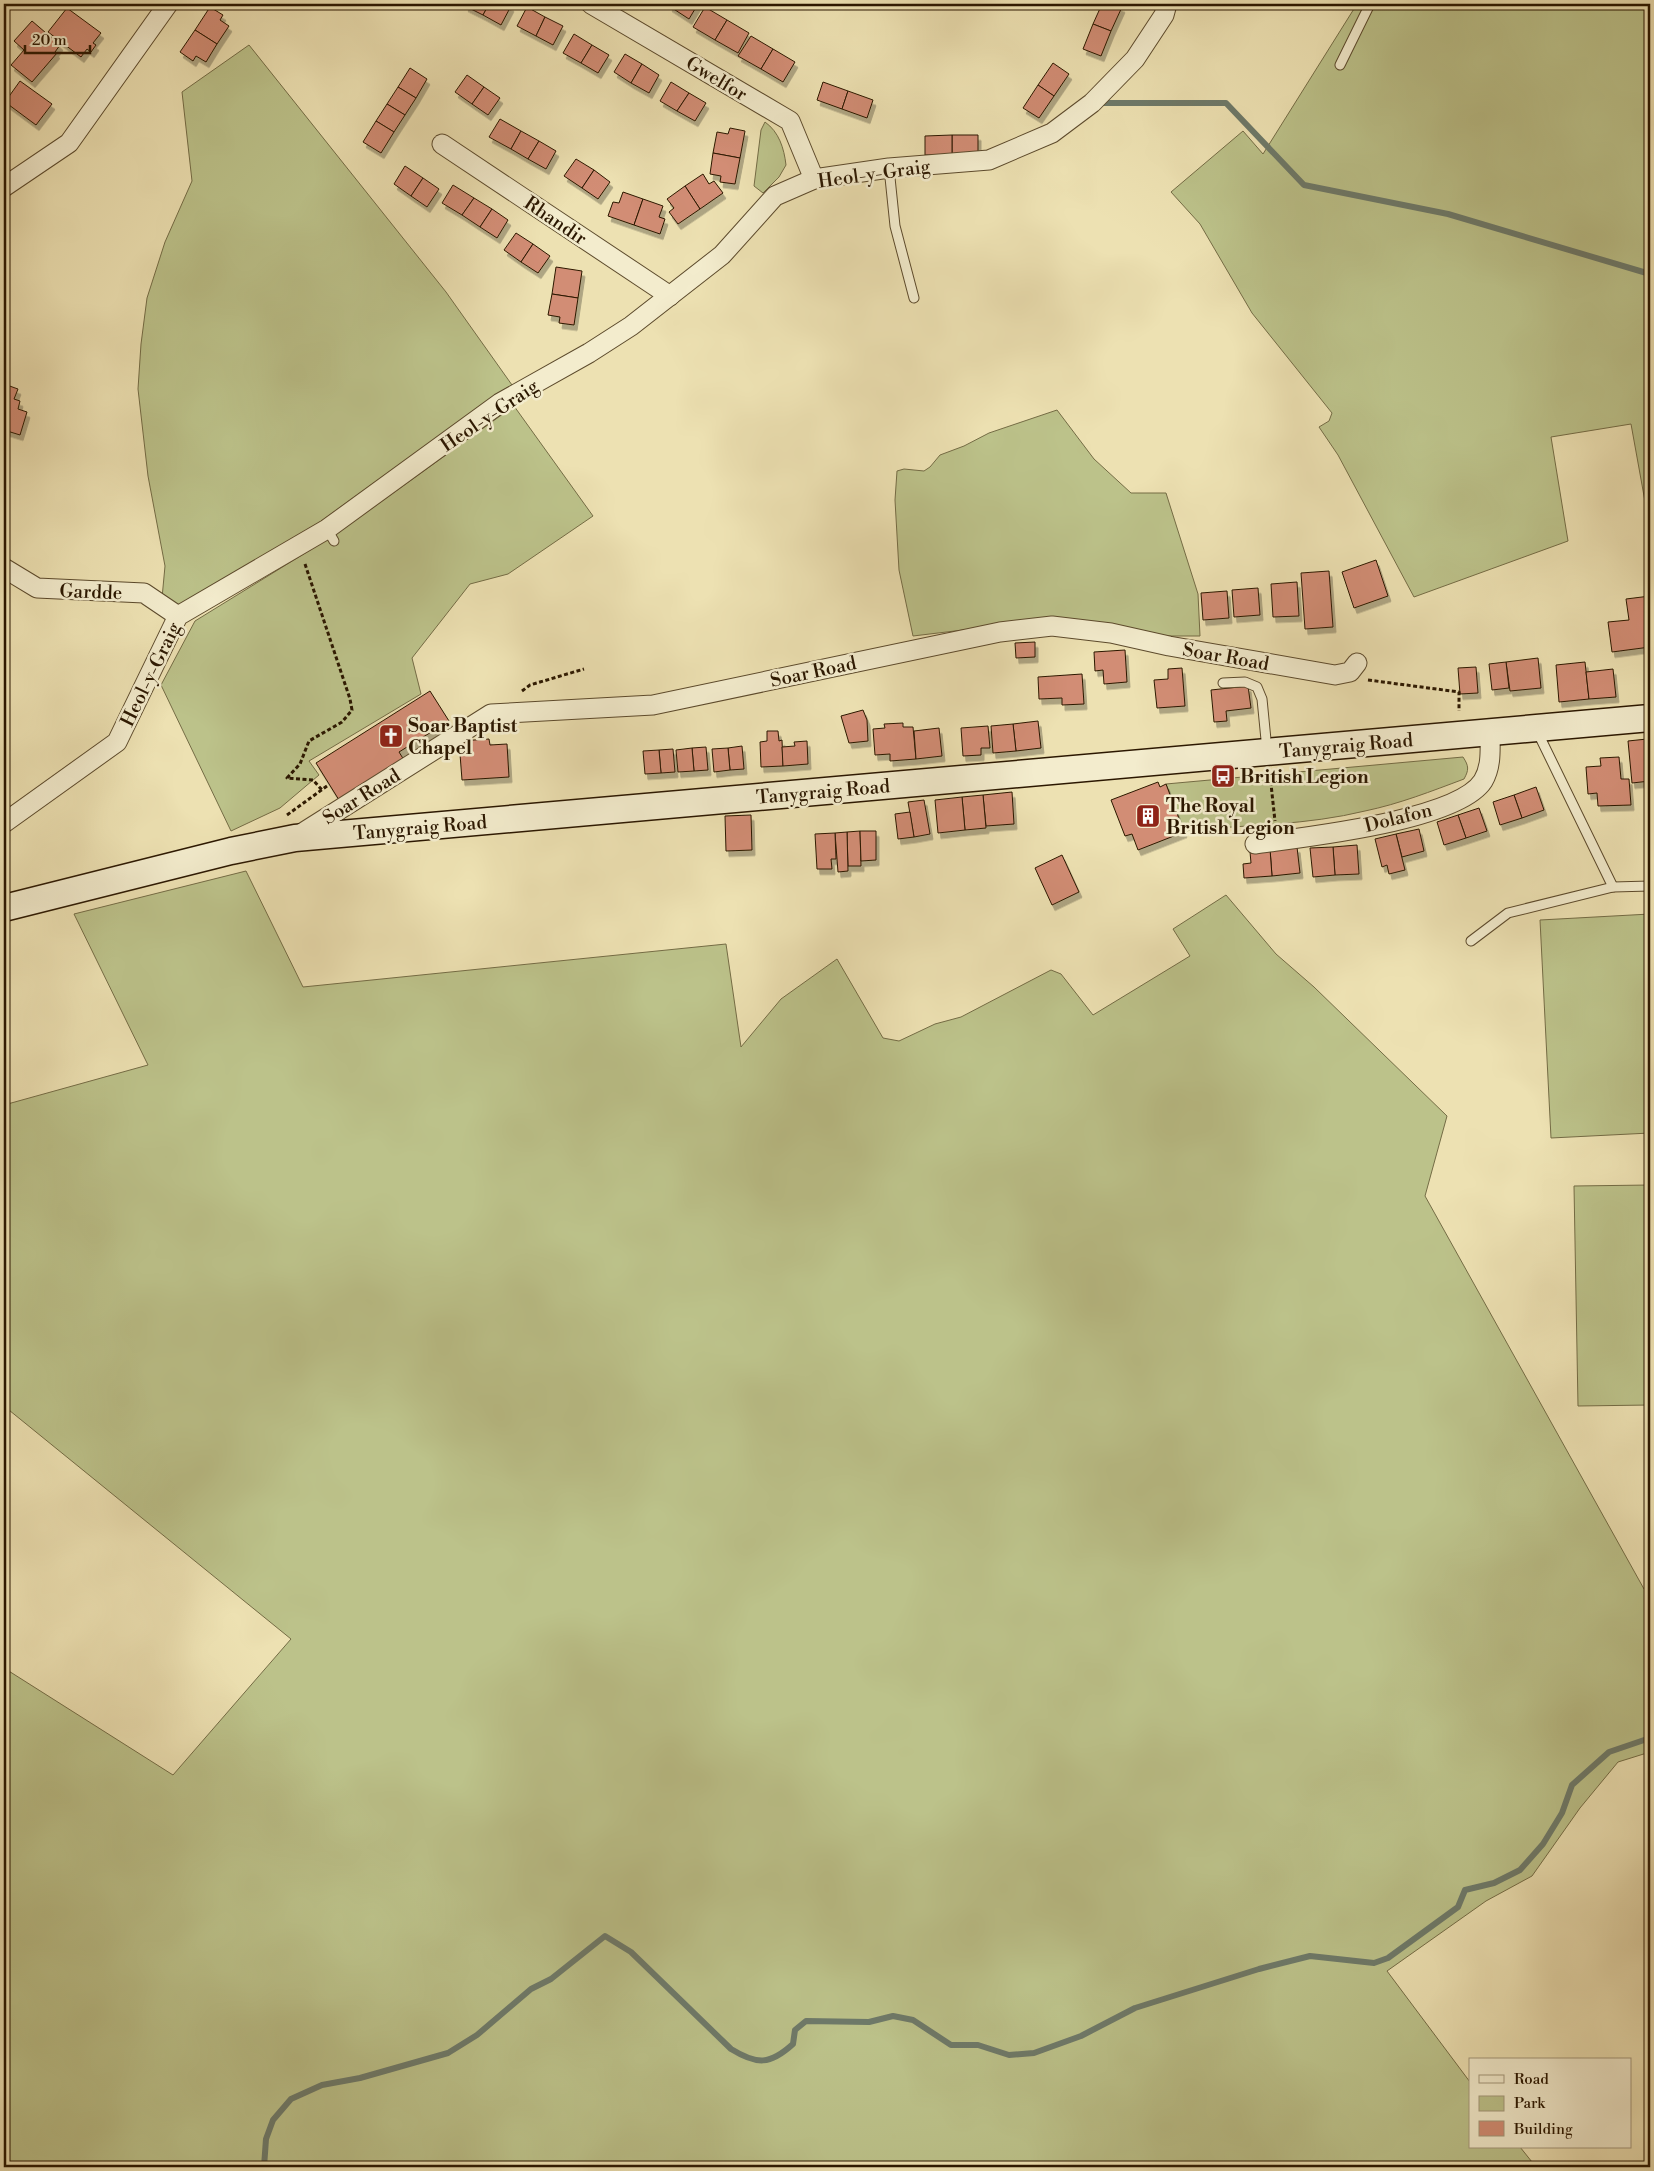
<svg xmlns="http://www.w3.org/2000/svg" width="1654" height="2171" font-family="'Libre Bodoni',serif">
<defs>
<filter id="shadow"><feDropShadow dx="3" dy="5.5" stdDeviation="0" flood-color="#0004"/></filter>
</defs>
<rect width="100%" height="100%" fill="#ede1b2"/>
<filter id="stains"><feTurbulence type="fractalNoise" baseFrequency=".004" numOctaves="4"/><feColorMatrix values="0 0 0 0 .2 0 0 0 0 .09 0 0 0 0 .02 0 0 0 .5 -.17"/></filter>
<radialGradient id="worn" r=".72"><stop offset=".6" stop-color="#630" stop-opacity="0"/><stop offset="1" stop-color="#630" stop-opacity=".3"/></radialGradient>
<!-- green -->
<g fill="#bcc28a" stroke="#746c45">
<path d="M 1357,4 L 1650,4 L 1650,506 L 1646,507 L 1631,424 L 1551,437 L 1568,541 L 1414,597 L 1338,455 L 1319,427 L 1329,421 L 1332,413 L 1252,313 L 1200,224 L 1171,192 L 1243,131 L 1263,154 Z"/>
<path d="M 249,45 L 446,292 L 512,385 L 495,395 L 320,522 L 178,606 L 162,598 L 165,566 L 148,476 L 138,389 L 141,344 L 147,298 L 165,242 L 192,181 L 182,92 Z"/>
<path d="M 765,122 C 779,132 784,148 786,165 L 779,177 L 763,193 L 754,186 L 761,130 Z"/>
<path d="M 514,406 L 593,516 L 508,574 L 470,584 L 412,658 L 421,694 L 309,761 L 319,775 L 280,808 L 231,831 L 161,685 L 195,621 L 336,534 Z"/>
<path d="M 1057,410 L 1094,459 L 1131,493 L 1166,493 L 1198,594 L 1200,636 L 1163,636 L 988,627 L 913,636 L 899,570 L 895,500 L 897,471 L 904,469 L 924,471 L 930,467 L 940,455 L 964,446 L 989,433 Z"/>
<path d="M 1463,757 C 1469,766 1469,770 1464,779 C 1432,791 1399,804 1365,811 C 1308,825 1248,825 1190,830 L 1184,832 L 1166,784 Z"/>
<path d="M 246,871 L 303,987 L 726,944 L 741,1047 L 781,999 L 837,959 L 883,1038 L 899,1041 L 935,1024 L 961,1017 L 1051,970 L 1061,974 L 1093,1015 L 1190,956 L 1173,929 L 1226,895 L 1276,954 L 1314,987 L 1447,1116 L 1425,1196 L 1644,1589 L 1650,1589 L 1650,1752 L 1618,1762 L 1580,1808 L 1532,1876 L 1486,1901 L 1387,1971 L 1470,2082 L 1470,2147 L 1520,2147 L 1536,2167 L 4,2167 L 4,1668 L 173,1775 L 291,1639 L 4,1406 L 4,1105 L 148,1065 L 74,914 Z"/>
<path d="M 1650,914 L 1650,1133 L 1551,1138 L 1540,920 Z"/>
<path d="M 1650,1185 L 1650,1405 L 1578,1406 L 1574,1186 Z"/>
</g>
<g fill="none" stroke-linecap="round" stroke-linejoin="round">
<!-- stream -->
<g stroke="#6e7a6a" stroke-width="6">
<path d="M 1098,103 L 1226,103 L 1304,185 L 1448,214 L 1650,274"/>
<path d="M 264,2167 L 266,2139 L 273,2120 L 291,2099 L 322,2085 L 360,2078 L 448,2053 L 477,2035 L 531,1989 L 551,1979 L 605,1936 L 631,1952 L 731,2049 C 757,2065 770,2065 793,2044 L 795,2030 L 806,2021 L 869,2022 L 893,2016 L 913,2020 L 951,2045 L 978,2045 L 1009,2055 L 1034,2053 L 1081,2036 L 1135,2008 L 1259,1969 L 1310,1956 L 1374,1963 L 1388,1958 L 1458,1907 L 1465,1890 L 1494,1883 L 1520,1870 L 1543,1844 L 1562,1813 L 1572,1785 L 1609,1752 L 1650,1738"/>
</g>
</g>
<!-- building -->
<g fill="#d28d74" stroke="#2b1700" filter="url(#shadow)">
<path d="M 466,4 L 489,4 L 483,15 L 465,6 Z"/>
<path d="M 489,4 L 506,4 L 511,6 L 501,25 L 483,15 Z"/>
<path d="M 670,4 L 698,4 L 689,19 L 669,6 Z"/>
<path d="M 1102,4 L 1115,4 L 1122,7 L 1111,31 L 1093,24 Z"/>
<path d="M 210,7 L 223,15 L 220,20 L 229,26 L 217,44 L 195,30 Z"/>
<path d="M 527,7 L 545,17 L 536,36 L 517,26 Z"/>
<path d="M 705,7 L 727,20 L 715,40 L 693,27 Z"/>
<path d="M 67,8 L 101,33 L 93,43 L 96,45 L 91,52 L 87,49 L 81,57 L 48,32 Z"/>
<path d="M 545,17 L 563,26 L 553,45 L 536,36 Z"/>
<path d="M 727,20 L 749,33 L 738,53 L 715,40 Z"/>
<path d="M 32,21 L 60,45 L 55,52 L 57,53 L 32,82 L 11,65 L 24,50 L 14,41 Z"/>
<path d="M 1093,24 L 1111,31 L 1101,56 L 1083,49 Z"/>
<path d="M 195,30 L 217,44 L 206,62 L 196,56 L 193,61 L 180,52 Z"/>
<path d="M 574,34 L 592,45 L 581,63 L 563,53 Z"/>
<path d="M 751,36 L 773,49 L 761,69 L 738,56 Z"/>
<path d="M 592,45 L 609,55 L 598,73 L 581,63 Z"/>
<path d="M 773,49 L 795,62 L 783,82 L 761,69 Z"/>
<path d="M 625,54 L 642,64 L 631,83 L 614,72 Z"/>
<path d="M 1053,63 L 1069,74 L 1054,96 L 1038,85 Z"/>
<path d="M 642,64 L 659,75 L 649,93 L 631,83 Z"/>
<path d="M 410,68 L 427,79 L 416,98 L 398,87 Z"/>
<path d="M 467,75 L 484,87 L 472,104 L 455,92 Z"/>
<path d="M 20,81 L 52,104 L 36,125 L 5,102 Z"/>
<path d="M 671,82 L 689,93 L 677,111 L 660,101 Z"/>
<path d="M 823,82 L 848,91 L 842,109 L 817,100 Z"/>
<path d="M 1038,85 L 1054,96 L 1039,118 L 1023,108 Z"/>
<path d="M 398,87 L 416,98 L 405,115 L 387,104 Z"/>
<path d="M 484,87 L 500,98 L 488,115 L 472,104 Z"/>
<path d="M 848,91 L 873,100 L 867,118 L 842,109 Z"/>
<path d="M 689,93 L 706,103 L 695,121 L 677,111 Z"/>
<path d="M 387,104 L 405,115 L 394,132 L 376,121 Z"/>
<path d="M 500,119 L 521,131 L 511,149 L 489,137 Z"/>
<path d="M 376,121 L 394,132 L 381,153 L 363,142 Z"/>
<path d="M 730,128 L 745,131 L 740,158 L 713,153 L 717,132 L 728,134 Z"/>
<path d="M 521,131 L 539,141 L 528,159 L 511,149 Z"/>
<path d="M 952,135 L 978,135 L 978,154 L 952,155 Z"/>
<path d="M 952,135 L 952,155 L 925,155 L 925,136 Z"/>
<path d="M 539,141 L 556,151 L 546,169 L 528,159 Z"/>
<path d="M 713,153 L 740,158 L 735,184 L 720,182 L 721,176 L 710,174 Z"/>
<path d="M 576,159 L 594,170 L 582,188 L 564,176 Z"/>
<path d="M 405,166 L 423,178 L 411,196 L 394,184 Z"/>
<path d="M 594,170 L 610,182 L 598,199 L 582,188 Z"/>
<path d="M 703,174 L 709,184 L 714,181 L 723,193 L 700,209 L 685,186 Z"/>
<path d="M 423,178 L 439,189 L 427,207 L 411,196 Z"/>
<path d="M 453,185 L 474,198 L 462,215 L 442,203 Z"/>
<path d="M 685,186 L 700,209 L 678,224 L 669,212 L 674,208 L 667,199 Z"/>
<path d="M 623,192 L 643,199 L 634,225 L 608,216 L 613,202 L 619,203 Z"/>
<path d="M 474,198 L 492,209 L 480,227 L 462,215 Z"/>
<path d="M 643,199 L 663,206 L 659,217 L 665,219 L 660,234 L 634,225 Z"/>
<path d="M 492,209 L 508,220 L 497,238 L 480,227 Z"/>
<path d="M 516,233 L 533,244 L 521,262 L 504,250 Z"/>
<path d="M 533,244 L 550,256 L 538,273 L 521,262 Z"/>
<path d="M 556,267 L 582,271 L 578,298 L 552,294 Z"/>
<path d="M 552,294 L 578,298 L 574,325 L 559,323 L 560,317 L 548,315 Z"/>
<path d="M 4,384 L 18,389 L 14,399 L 20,401 L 18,409 L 27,412 L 20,435 L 4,430 Z"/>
<path d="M 1376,560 L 1388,596 L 1354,608 L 1342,572 Z"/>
<path d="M 1329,571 L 1333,627 L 1305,629 L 1301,573 Z"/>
<path d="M 1297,582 L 1299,616 L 1273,617 L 1271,584 Z"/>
<path d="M 1258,588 L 1260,615 L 1234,617 L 1232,590 Z"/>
<path d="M 1227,591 L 1229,618 L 1203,620 L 1201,593 Z"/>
<path d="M 1650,596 L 1650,647 L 1612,652 L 1608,622 L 1629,620 L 1626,599 Z"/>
<path d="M 1035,642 L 1035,657 L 1016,658 L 1015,643 Z"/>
<path d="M 1125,650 L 1127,682 L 1104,684 L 1103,670 L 1095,671 L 1094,652 Z"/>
<path d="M 1538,658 L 1541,688 L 1510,691 L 1506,662 Z"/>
<path d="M 1506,662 L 1509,688 L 1492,690 L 1489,664 Z"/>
<path d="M 1585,662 L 1589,699 L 1559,702 L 1556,665 Z"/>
<path d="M 1476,667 L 1478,693 L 1460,694 L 1458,668 Z"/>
<path d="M 1182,668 L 1185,706 L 1157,708 L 1154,680 L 1168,679 L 1168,669 Z"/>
<path d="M 1613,669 L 1616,697 L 1589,699 L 1586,672 Z"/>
<path d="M 1082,674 L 1084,704 L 1062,705 L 1062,698 L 1039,699 L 1038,677 Z"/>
<path d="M 1248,686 L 1251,708 L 1226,711 L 1227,721 L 1214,722 L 1211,690 Z"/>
<path d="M 430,691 L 449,721 L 399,752 L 404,760 L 339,800 L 316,763 Z"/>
<path d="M 863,710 L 867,720 L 868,741 L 849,743 L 841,716 Z"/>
<path d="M 1038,721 L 1041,748 L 1016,751 L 1013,724 Z"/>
<path d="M 903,723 L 903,727 L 913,727 L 916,759 L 890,761 L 890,754 L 875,755 L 873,729 L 885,728 L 884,724 Z"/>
<path d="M 1013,724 L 1016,751 L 993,753 L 991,726 Z"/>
<path d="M 988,726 L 990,748 L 981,748 L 981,755 L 963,756 L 961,728 Z"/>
<path d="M 939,728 L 942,756 L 916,759 L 914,731 Z"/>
<path d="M 767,731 L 778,731 L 779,741 L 782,740 L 783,766 L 761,767 L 760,742 L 767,741 Z"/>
<path d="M 489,739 L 490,745 L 507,744 L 509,777 L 462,780 L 459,741 Z"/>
<path d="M 1647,739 L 1650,781 L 1632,783 L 1628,741 Z"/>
<path d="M 807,741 L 808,764 L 783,766 L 782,747 L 795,746 L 794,742 Z"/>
<path d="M 742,746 L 744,769 L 730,770 L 728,748 Z"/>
<path d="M 706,747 L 708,770 L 694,771 L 692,748 Z"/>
<path d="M 692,748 L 694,771 L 678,772 L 676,750 Z"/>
<path d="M 728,748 L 730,770 L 714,772 L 712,749 Z"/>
<path d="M 673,749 L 675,772 L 661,773 L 659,750 Z"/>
<path d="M 659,750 L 661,773 L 645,774 L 643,751 Z"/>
<path d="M 1619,757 L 1621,779 L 1629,779 L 1631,805 L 1598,806 L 1597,793 L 1588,794 L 1586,767 L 1601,766 L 1600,758 Z"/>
<path d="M 1158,782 L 1160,787 L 1166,784 L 1184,832 L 1138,850 L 1132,834 L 1125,836 L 1111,800 Z"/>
<path d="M 1536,787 L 1544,810 L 1522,818 L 1514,795 Z"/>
<path d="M 1012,792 L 1014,824 L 986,826 L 983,795 Z"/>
<path d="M 983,795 L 986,828 L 965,830 L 962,797 Z"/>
<path d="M 1514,795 L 1522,818 L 1500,825 L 1493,802 Z"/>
<path d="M 962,797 L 965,830 L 938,833 L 935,800 Z"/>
<path d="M 924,800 L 930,834 L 914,837 L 908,802 Z"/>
<path d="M 1479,808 L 1487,831 L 1466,838 L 1458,815 Z"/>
<path d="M 910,812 L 914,837 L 898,839 L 895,814 Z"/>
<path d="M 751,815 L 752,850 L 726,851 L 725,816 Z"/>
<path d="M 1458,815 L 1466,838 L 1444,845 L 1437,822 Z"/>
<path d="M 1419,829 L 1424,851 L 1402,857 L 1396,834 Z"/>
<path d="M 860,831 L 861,866 L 848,866 L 847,832 Z"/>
<path d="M 860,831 L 876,831 L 876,860 L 861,861 Z"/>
<path d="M 847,832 L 848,871 L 838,872 L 835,833 Z"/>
<path d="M 835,833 L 836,859 L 831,859 L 832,869 L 817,869 L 815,834 Z"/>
<path d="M 1396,834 L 1405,870 L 1389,874 L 1387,865 L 1382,867 L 1375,839 Z"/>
<path d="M 1357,845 L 1359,874 L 1335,875 L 1333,847 Z"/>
<path d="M 1297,847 L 1300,873 L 1272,876 L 1270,849 Z"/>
<path d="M 1333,847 L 1335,875 L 1313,877 L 1310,848 Z"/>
<path d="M 1270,849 L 1272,876 L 1244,878 L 1243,864 L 1251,863 L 1250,852 Z"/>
<path d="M 1062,855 L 1079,892 L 1052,905 L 1035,868 Z"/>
</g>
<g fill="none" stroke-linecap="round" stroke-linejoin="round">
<defs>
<g id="service">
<path d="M 1340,65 L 1370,4"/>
<path d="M 889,168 L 895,226 L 914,298"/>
<path d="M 327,529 L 334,541"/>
<path d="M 1223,683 L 1245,682 L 1257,687 L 1262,699 L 1267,750"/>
<path d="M 1537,731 L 1613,887"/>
<path d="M 1471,941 L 1508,913 L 1613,887 L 1650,886"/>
</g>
<g id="minor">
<path d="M 591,4 L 790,121 L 814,179"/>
<path d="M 442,144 L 670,296"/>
<path d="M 4,187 L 69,143 L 168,4"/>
<path d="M 4,568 L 37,588 L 144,593 L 178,616"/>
<path d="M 4,823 L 117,742 L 178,616 L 327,529 L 500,403 L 589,353 L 631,326 L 722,255 L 775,196 L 814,179 L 889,168 L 989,160 L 1052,133 L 1092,103 L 1135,59 L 1164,15 L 1167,4"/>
<path d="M 296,837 L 491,714 L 653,705 L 1000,632 L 1052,626 L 1111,633 L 1169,646 L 1335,675 L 1350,672 L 1357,663"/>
<path d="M 1255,844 C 1303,837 1457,821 1483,781 C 1492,766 1490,748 1490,732"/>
</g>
<path id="secondary" d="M 4,908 L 231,851 L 295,838 L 1650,718"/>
</defs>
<!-- service casing -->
<use href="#service" stroke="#5c4a2c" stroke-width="11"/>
<!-- minor casing -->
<use href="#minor" stroke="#5c4a2c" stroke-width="21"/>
<!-- secondary casing -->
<use href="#secondary" stroke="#2b1700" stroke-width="29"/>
<!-- path -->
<g stroke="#2b1700" stroke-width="3" stroke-dasharray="4 2.5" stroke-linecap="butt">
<path d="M 305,564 L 350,699 L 352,710 L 342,722 L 309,741 L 300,764 L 287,778 L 313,780 L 322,790"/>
<path d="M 1368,680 L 1459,692 L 1459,711"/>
<path d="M 522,691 L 530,685 L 584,669"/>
<path d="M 1270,775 L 1275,821"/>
<path d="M 287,815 L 327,786"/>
</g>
<!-- service -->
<use href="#service" stroke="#f3eccd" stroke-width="9"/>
<!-- minor -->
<use href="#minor" stroke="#f3eccd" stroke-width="19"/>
<!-- secondary -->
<use href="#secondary" stroke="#f3eccd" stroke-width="26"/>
</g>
<!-- icons -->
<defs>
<symbol id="church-square" viewBox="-11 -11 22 22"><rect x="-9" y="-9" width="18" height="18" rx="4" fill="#8f2418" stroke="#f3eccd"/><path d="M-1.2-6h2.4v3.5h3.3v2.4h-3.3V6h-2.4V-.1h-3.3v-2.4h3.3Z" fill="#fff"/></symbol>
<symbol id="bus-square" viewBox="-11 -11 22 22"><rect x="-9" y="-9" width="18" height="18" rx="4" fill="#8f2418" stroke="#f3eccd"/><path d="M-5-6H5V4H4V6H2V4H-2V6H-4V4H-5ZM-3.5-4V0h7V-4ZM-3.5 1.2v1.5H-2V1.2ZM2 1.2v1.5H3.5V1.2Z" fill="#fff"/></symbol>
<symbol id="building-square" viewBox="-11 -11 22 22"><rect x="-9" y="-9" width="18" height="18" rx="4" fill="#8f2418" stroke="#f3eccd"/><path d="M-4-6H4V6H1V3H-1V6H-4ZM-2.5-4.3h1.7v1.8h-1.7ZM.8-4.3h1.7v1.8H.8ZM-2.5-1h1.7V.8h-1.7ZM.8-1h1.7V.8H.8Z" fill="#fff"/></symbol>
</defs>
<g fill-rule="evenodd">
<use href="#church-square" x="377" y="722" width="28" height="28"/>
<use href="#bus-square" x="1209" y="762" width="28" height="28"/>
<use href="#building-square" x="1134" y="802" width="28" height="28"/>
</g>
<g text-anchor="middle" stroke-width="5" stroke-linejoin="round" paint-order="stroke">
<!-- street labels -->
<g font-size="19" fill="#2b1700" stroke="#f3eccd">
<text transform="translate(717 78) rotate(31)" y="7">Gwelfor</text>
<text transform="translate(874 173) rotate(-8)" y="7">Heol-y-Graig</text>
<text transform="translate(556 220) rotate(34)" y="7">Rhandir</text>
<text transform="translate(489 415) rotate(-34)" y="7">Heol-y-Graig</text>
<text transform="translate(91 591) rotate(2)" y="7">Gardde</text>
<text transform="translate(1226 656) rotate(10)" y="7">Soar Road</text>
<text transform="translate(813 671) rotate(-12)" y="7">Soar Road</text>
<text transform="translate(150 674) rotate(-64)" y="7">Heol-y-Graig</text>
<text transform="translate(1346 745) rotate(-5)" y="7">Tanygraig Road</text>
<text transform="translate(823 791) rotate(-5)" y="7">Tanygraig Road</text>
<text transform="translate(361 796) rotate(-32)" y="7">Soar Road</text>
<text transform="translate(1398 817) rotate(-14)" y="7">Dolafon</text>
<text transform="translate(420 827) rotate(-5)" y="7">Tanygraig Road</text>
</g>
<!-- poi labels -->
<g font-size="19" font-weight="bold" fill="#2b1700" stroke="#f3eccd" text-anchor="start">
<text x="408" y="732">Soar Baptist<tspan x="408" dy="22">Chapel</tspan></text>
<text x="1240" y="783">British Legion</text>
<text x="1166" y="812">The Royal<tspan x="1166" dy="22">British Legion</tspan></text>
</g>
</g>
<!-- margin -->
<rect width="1654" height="2171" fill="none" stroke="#ede1b2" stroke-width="20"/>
<rect x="5" y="5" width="1644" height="2161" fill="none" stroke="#2b1700" stroke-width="2.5"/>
<rect x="10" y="10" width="1634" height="2151" fill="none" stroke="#2b1700"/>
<!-- legend -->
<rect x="1469" y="2058" width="162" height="90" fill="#f3eccd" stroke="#a3977b"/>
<rect x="1479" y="2075" width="25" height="8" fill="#f3eccd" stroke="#a3977b"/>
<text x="1514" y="2084" font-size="15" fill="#2b1700">Road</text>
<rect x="1479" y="2096" width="25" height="15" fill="#bcc28a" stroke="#a3977b"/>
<text x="1514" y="2108" font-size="15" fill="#2b1700">Park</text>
<rect x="1479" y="2121" width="25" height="15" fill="#d28d74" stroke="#a3977b"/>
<text x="1514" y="2134" font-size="15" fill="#2b1700">Building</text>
<!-- scale -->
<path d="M25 45v8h65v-8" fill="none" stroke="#2b1700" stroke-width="2.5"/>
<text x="32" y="45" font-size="15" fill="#2b1700" stroke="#f3eccd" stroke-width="4" paint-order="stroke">20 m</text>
<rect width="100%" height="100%" filter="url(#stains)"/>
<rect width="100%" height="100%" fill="url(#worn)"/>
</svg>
